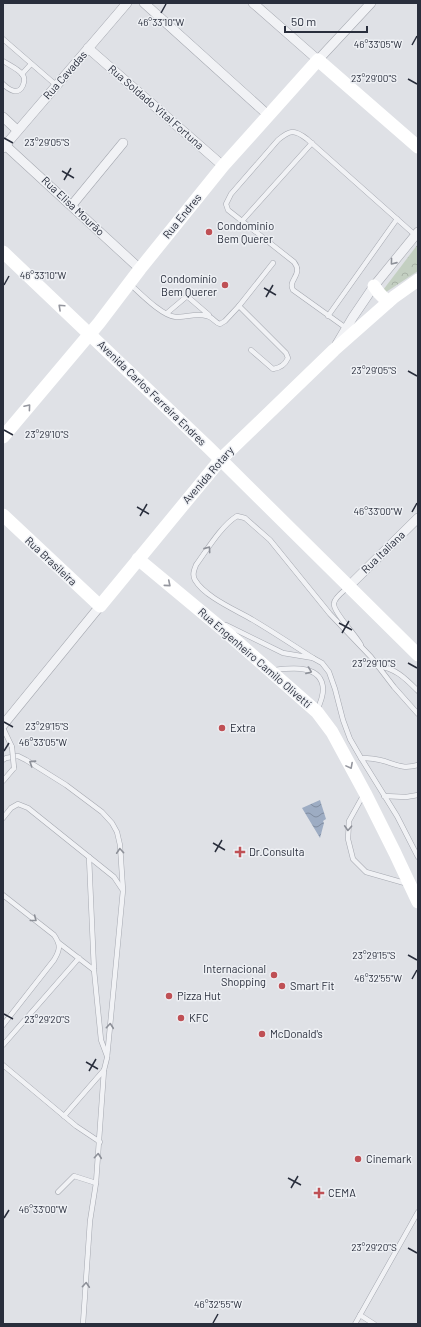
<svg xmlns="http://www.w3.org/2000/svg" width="421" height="1327" font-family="Barlow,sans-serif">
<defs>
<pattern id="park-crowns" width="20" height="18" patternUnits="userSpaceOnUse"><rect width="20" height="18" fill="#c3cfc1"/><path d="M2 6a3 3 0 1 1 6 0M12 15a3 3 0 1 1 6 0" fill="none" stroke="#a8b2a7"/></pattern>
<pattern id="water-waves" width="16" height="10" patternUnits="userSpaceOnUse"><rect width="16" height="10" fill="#9dacc3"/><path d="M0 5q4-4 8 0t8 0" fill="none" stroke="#808ca0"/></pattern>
</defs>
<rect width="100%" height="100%" fill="#dfe1e6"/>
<!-- park -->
<path fill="url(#park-crowns)" d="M 418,244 L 418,271 L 377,298 Z"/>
<!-- water -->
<path fill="url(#water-waves)" d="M 320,800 L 326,819 L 323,821 L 324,823 L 320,838 L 302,808 Z"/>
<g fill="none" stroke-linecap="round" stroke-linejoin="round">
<defs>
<g id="lane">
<path d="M 3,39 L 56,85"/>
<path d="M 3,61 C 9,65 18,69 22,74 C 27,80 22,93 14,91 C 10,90 6,87 3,84"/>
<path d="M 22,74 L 31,64"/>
<path d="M 242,221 L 312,143"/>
<path d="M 130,284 C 140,293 162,316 176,317 C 186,317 197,313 207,316 C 213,317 215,323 220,324 L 225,321 L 239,306 L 286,353 L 288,358 C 285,365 280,368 273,369 L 251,350"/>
<path d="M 239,306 L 273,263"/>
<path d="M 167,313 L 186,297 L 188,297 L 209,315"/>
<path d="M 328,316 L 397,219"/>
<path d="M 346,328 L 293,290 C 287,280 304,275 294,262 L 228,210 L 226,204 L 231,194 L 278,140 C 290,130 294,129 307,139 L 415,235"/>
<path d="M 348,587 C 344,591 335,597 334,603 C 332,611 356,635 361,645"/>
<path d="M 226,625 L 283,653 L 313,658 L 322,663 L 329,672 L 335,689 L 343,720 L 350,739 L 361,758 C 368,758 377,759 384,761 C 397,765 403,769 418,765"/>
<path d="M 313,658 C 293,645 273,632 253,620 C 236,610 205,597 195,580 C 192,575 194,570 196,565 C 207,550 221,526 237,516 L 245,518 L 270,540 L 330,614 L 371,657 L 394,687 L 418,714"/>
<path d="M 377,666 C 396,668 406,679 418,691"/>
<path d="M 274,670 C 291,668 322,664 323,689 C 323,696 320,704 317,710"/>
<path d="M 3,728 L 12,747"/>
<path d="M 361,758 L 397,816 L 418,857"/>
<path d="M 3,760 L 6,758 L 18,756 L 26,760 L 66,785 L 102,812 L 112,823 L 117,832 L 120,845 L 123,890 L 107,1058 L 104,1070 L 96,1183 L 90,1221 L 83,1324"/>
<path d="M 3,781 L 14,768"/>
<path d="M 364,794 L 349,821 L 348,839 L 353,859 L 366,872 L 408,884"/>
<path d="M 384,796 L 406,797 L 418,795"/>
<path d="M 3,818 L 11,808 L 18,804 L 28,808 L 114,877 L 122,889"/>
<path d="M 89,857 L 94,970 L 101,1040 L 107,1056"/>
<path d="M 3,895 L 54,935 C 61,945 60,950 54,960 L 3,1025"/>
<path d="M 59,943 L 94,970"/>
<path d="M 3,1045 L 79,958"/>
<path d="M 3,1065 L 76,1126 L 100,1142"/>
<path d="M 64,1116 L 104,1070"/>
<path d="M 58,1192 L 74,1176 L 96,1183"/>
<path d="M 360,1315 L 374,1324"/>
<path d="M 355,1324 L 418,1212"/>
</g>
<g id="street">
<path d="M 144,3 L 268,115"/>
<path d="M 253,3 L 318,60 L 371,3"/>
<path d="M 88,48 L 223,166"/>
<path d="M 3,117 L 17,130"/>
<path d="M 5,145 L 140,269"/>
<path d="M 3,148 L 127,3"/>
<path d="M 72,205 L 123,143"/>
<path d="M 337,344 L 353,317 L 374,286 L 418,232"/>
<path d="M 348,587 L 418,518"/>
<path d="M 3,725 L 100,606"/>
</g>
</defs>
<!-- lane casing -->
<use href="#lane" stroke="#a5a8b0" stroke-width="5.5"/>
<!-- street casing -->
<use href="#street" stroke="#a5a8b0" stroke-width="10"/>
<!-- lane -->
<use href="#lane" stroke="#f1f2f5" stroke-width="4.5"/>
<!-- street -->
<use href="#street" stroke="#f1f2f5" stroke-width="9"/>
<!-- secondary -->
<g stroke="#fff" stroke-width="13">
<path d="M 3,252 L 209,448 L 418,655"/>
<path d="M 374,286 L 379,293 L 388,302"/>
<path d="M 3,437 L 99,323 L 140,269 L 223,166 L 318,60 L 418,147"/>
<path d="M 3,515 L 100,606 L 221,459 L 334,350 L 394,297 L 418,280"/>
<path d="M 138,559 L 227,633 L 317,712 L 332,732 L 365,793 L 395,853 L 418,902"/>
</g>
<defs>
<path id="lane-bridge" d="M 12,747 L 14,768"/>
</defs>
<!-- lane-bridge casing -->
<use href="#lane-bridge" stroke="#a5a8b0" stroke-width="5.5" stroke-linecap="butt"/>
<!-- lane-bridge -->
<use href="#lane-bridge" stroke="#f1f2f5" stroke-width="4.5"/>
</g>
<!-- one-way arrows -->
<defs><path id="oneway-chevron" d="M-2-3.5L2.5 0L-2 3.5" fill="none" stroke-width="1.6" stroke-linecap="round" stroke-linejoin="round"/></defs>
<g stroke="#8d9098">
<use href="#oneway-chevron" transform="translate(393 262) rotate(129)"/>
<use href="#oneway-chevron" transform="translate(208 549) rotate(-55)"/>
<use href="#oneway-chevron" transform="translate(309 671) rotate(21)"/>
<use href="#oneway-chevron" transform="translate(32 763) rotate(-147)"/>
<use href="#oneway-chevron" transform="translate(348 828) rotate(93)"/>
<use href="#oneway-chevron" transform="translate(120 851) rotate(-94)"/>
<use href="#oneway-chevron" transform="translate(34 919) rotate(38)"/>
<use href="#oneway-chevron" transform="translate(110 1026) rotate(-85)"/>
<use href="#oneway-chevron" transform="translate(98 1156) rotate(-85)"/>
<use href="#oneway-chevron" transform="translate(86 1285) rotate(-86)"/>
</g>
<g stroke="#94969e">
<use href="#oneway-chevron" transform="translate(61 307) rotate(-137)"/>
<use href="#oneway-chevron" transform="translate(28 407) rotate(-50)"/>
<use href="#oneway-chevron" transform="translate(168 584) rotate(40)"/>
<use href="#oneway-chevron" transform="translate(350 766) rotate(62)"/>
</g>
<!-- ticks -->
<path fill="none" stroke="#292e3c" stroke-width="1.5" d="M 161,13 L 166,4M 412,45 L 417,36M 408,79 L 417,84M 4,138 L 13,143M 62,171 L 74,178M 64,180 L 71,168M 4,285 L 9,276M 264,288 L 276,295M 266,297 L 273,285M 408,371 L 417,376M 4,430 L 13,435M 137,507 L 149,514M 412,512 L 417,503M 140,516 L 147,504M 339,623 L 352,630M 342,633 L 349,621M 408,663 L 417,668M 4,722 L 13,727M 4,751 L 9,743M 213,843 L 225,850M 215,852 L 222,840M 408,955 L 417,960M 412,979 L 417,970M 4,1014 L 13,1019M 86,1062 L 98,1069M 89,1071 L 96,1059M 288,1178 L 301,1185M 291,1188 L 298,1176M 4,1218 L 9,1210M 408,1248 L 417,1253M 213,1323 L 218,1314"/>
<!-- markers -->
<g fill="#bf5055" stroke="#eef0f4" stroke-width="1.5">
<circle cx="209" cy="232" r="4"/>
<circle cx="225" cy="285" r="4"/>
<circle cx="222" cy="728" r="4"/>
<path d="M238 846h4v4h4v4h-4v4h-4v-4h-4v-4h4z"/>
<circle cx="274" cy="975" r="4"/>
<circle cx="282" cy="986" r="4"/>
<circle cx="169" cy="996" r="4"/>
<circle cx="181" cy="1018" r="4"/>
<circle cx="262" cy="1034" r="4"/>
<circle cx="358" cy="1159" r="4"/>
<path d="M317 1187h4v4h4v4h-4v4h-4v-4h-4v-4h4z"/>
</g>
<g text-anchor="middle" stroke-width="3" stroke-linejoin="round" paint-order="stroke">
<!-- street labels -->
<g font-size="11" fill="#292e3c" stroke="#eef0f4">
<text transform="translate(65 75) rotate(-49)" y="4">Rua Cavadas</text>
<text transform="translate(156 107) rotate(41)" y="4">Rua Soldado Vital Fortuna</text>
<text transform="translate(73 206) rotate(43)" y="4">Rua Elisa Mourão</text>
<text transform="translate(182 216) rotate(-51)" y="4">Rua Endres</text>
<text transform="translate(152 393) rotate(44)" y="4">Avenida Carlos Ferreira Endres</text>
<text transform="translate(208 475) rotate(-49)" y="4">Avenida Rotary</text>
<text transform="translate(383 552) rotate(-44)" y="4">Rua Italiana</text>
<text transform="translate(51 561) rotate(43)" y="4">Rua Brasileira</text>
<text transform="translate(255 658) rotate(41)" y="4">Rua Engenheiro Camilo Olivetti</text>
</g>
<!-- poi labels -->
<g font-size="11" fill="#292e3c" stroke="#eef0f4" text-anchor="start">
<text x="217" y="230">Condominio<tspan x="217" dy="13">Bem Querer</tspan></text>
<text x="217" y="283" text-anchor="end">Condomínio<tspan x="217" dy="13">Bem Querer</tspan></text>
<text x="230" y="732">Extra</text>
<text x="249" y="856">Dr.Consulta</text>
<text x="266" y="973" text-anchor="end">Internacional<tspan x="266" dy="13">Shopping</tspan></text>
<text x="290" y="990">Smart Fit</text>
<text x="177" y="1000">Pizza Hut</text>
<text x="189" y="1022">KFC</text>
<text x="270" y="1038">McDonald's</text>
<text x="366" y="1163">Cinemark</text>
<text x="328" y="1197">CEMA</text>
</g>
</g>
<g font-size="10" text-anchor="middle" fill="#292e3c" stroke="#eef0f4" stroke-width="3" stroke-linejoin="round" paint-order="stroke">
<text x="161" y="26">46°33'10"W</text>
<text x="378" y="48">46°33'05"W</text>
<text x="374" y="82">23°29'00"S</text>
<text x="47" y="146">23°29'05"S</text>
<text x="43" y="279">46°33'10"W</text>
<text x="374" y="374">23°29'05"S</text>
<text x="47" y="438">23°29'10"S</text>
<text x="378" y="515">46°33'00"W</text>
<text x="374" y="667">23°29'10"S</text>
<text x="47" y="730">23°29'15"S</text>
<text x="43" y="746">46°33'05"W</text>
<text x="374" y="959">23°29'15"S</text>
<text x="378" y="982">46°32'55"W</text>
<text x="47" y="1023">23°29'20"S</text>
<text x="43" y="1213">46°33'00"W</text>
<text x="374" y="1251">23°29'20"S</text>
<text x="218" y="1308">46°32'55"W</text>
</g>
<!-- border -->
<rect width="421" height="1327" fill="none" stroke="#292e3c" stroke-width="8"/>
<!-- scale -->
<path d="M285 26v6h82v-6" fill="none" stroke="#292e3c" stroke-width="2"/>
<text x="291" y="26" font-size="12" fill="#292e3c" stroke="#eef0f4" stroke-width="3" paint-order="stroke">50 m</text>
</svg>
